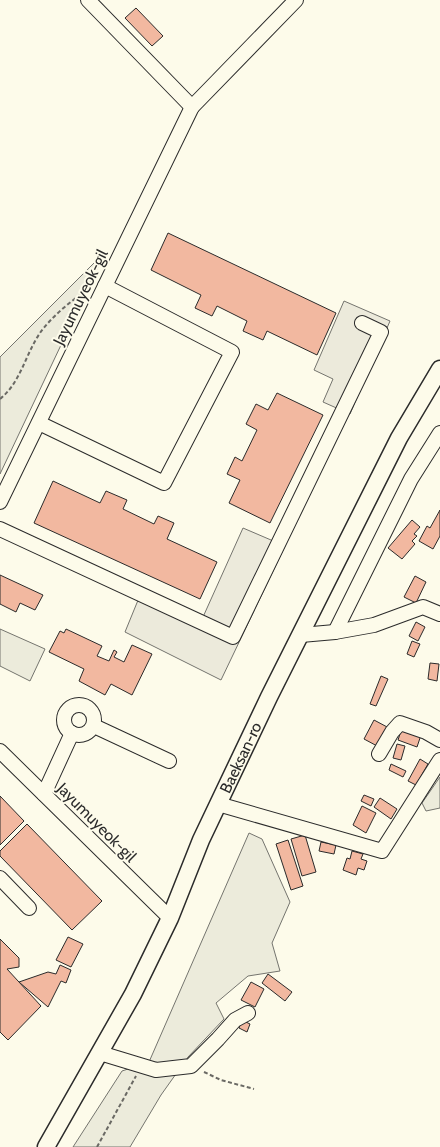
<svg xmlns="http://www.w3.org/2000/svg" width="440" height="1147" font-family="Cabin,sans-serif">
<rect width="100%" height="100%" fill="#fdfbea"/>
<!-- green -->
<g fill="#ecebdb" stroke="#74746e">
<path d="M 105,252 L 0,474 L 0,357 Z"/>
<path d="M 0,629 L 45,649 L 30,681 L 0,666 Z"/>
<path d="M 440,777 L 440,808 L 426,811 L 422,803 Z"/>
<path d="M 249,833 L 262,839 L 290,902 L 272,943 L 280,971 L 248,976 L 216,1003 L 224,1019 L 188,1057 L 161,1095 L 130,1147 L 73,1147 L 122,1071 L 149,1062 Z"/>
</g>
<!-- parking -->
<g fill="#eceadb" stroke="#74746e">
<path d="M 344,301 L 390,321 L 350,414 L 323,402 L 333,379 L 314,370 Z"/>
<path d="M 243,528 L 285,546 L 221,680 L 125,632 L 143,588 L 203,617 Z"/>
</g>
<!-- building -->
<g fill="#f2b8a0" stroke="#2b2b2b">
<path d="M 136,8 L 163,36 L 152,46 L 125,18 Z"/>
<path d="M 168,233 L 336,313 L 317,355 L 267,331 L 263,340 L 243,331 L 247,321 L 217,306 L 212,316 L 195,308 L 201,295 L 151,270 Z"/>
<path d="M 277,393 L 323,415 L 270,523 L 229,503 L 240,480 L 227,474 L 235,457 L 242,461 L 257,430 L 246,424 L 256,404 L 268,410 Z"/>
<path d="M 53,481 L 100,503 L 106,491 L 127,500 L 123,509 L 154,524 L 158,516 L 174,523 L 167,539 L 217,562 L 200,599 L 34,523 Z"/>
<path d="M 440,510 L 440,536 L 433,549 L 419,541 L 427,526 L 430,528 Z"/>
<path d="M 412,520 L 420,527 L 414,534 L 417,536 L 412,541 L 415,544 L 402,559 L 388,548 Z"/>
<path d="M 0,575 L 43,595 L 35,610 L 20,603 L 16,612 L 0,604 Z"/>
<path d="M 415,576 L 426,582 L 416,603 L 404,597 Z"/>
<path d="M 416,622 L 425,627 L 418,641 L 409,636 Z"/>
<path d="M 66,629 L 102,646 L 97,656 L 109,661 L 114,650 L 117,652 L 114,657 L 124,662 L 132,645 L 152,654 L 132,695 L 111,684 L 105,695 L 79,681 L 84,669 L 49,652 L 60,631 L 64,633 Z"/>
<path d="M 412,641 L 420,644 L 414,657 L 407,654 Z"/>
<path d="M 430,663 L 439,664 L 437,681 L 428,679 Z"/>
<path d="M 381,676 L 388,679 L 376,706 L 370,704 Z"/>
<path d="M 374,720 L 389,728 L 379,747 L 364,739 Z"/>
<path d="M 402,728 L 421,735 L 417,747 L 398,740 Z"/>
<path d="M 397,744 L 405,746 L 401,760 L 393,758 Z"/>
<path d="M 420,759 L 428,764 L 416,785 L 408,781 Z"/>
<path d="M 391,764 L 406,771 L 403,777 L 389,770 Z"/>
<path d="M 364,795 L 374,799 L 371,806 L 361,801 Z"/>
<path d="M 0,796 L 24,821 L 0,845 Z"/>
<path d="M 380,798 L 397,809 L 391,819 L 374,807 Z"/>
<path d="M 362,806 L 376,813 L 366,833 L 353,825 Z"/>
<path d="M 27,824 L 102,901 L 72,930 L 0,856 L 0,851 Z"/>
<path d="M 305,835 L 316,872 L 302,876 L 291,839 Z"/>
<path d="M 288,840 L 303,886 L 291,890 L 276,844 Z"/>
<path d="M 321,842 L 336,845 L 334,854 L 319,851 Z"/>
<path d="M 352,851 L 363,854 L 361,859 L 367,861 L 364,870 L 358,868 L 356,875 L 343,870 L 347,858 L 350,859 Z"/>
<path d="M 68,937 L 83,944 L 71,967 L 56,960 Z"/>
<path d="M 0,939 L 19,958 L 19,967 L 7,969 L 41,1006 L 8,1040 L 0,1032 Z"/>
<path d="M 60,965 L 71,970 L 66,983 L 61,981 L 48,1007 L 19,982 L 48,972 L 56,974 Z"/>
<path d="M 268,974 L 292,992 L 285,1001 L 262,983 Z"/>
<path d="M 251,982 L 264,989 L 255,1007 L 241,1000 Z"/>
<path d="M 242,1020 L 250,1024 L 247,1032 L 239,1028 Z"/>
</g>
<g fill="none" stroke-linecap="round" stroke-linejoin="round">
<defs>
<g id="minor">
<path d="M 88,0 L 192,107 L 296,0"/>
<path d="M 39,423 L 164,483 L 232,352 L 105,286"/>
<path d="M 0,502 L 192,107"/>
<path d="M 0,529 L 233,637 L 381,332 L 362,323"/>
<path d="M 335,632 L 411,479 L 440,433"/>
<path d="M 301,635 L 335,632 L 374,625 L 423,607 L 440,614"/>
<circle cx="79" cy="720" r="15"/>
<path d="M 94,726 L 169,761"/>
<path d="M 0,751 L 170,918"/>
<path d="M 379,754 L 392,732 L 400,723 L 426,732 L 440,740"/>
<path d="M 44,794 L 72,733"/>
<path d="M 218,804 L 382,851 L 440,760"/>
<path d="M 0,878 L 29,908"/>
<path d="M 100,1053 L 156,1070 L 191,1066 L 218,1039 L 235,1020 L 248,1013"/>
</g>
<g id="major">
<path id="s1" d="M 46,1147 L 133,994 L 170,918 L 201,840 L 269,697 L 399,438 L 440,369"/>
</g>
</defs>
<!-- minor casing -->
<use href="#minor" stroke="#2b2b2b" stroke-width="16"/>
<!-- major casing -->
<use href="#major" stroke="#2b2b2b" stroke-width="19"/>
<!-- path -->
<g stroke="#6a6964" stroke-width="2" stroke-dasharray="4 2.5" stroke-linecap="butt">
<path d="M 0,399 C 21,382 25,355 40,333 C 51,317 73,299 89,289"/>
<path d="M 204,1072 L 221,1080 L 254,1089"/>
<path d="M 97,1147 L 136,1076"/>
</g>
<!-- minor -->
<use href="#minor" stroke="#fdfbea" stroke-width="14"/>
<!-- major -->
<use href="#major" stroke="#fdfbea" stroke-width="16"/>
</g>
<g text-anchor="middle" stroke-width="4" stroke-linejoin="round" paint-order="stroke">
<!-- street labels -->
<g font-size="16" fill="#2b2b2b" stroke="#fdfbea">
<text transform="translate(80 297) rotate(-64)" y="6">Jayumuyeok-gil</text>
<text dy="6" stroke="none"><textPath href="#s1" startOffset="436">Baeksan-ro</textPath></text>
<text transform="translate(97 822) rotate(45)" y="6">Jayumuyeok-gil</text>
</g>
</g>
</svg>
